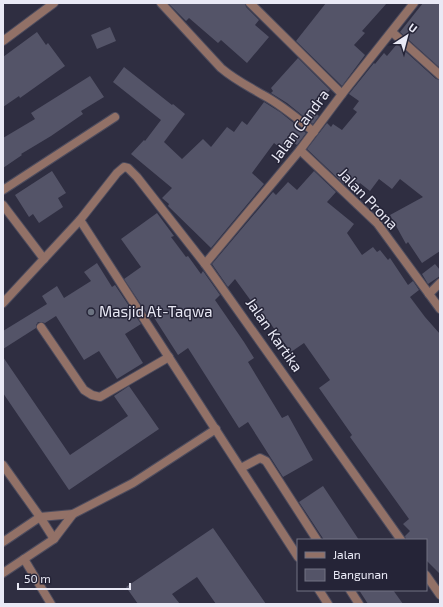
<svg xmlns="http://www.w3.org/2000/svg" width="443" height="607" font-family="'Exo 2',sans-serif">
<rect width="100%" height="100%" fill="#2f2e41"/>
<!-- building -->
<g fill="#545468">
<path d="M 168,3 L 245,3 L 246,7 L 259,20 L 255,25 L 269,37 L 247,63 L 221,40 L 218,43 L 189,18 L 186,21 Z"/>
<path d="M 326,3 L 387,3 L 362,31 L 365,33 L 354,45 L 365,55 L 342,86 L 296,41 Z"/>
<path d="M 423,3 L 440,3 L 440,68 L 400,32 Z"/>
<path d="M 110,27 L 116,41 L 97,49 L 91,35 Z"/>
<path d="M 37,32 L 46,45 L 48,43 L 65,66 L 20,98 L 19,96 L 3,107 L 3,57 Z"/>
<path d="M 397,44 L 436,79 L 440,80 L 440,251 L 422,263 L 408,242 L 406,244 L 390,215 L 423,197 L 400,179 L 392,189 L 379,179 L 370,191 L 360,183 L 354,190 L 345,183 L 344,184 L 307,149 L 327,123 L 331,127 L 333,124 L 342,130 L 357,112 L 353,109 L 359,101 L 349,94 L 374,63 L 375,64 L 384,53 L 387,56 Z"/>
<path d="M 298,58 L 330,90 L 312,110 L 319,116 L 313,124 L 287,103 L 271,93 L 273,91 L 271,88 Z"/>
<path d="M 124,67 L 172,105 L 173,104 L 185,114 L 164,142 L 182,159 L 203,139 L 211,147 L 227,127 L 234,132 L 242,121 L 247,125 L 264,102 L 280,112 L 306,133 L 297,145 L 294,143 L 287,153 L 274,143 L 252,173 L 264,184 L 211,248 L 168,206 L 169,204 L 162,198 L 172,188 L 131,154 L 144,140 L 145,141 L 161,120 L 113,82 Z"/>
<path d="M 90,76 L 104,97 L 81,111 L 83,114 L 51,136 L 21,154 L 22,155 L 3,168 L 3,138 L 35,119 L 31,113 Z"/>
<path d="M 52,171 L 66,193 L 58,198 L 63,207 L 39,223 L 33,214 L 29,217 L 15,195 Z"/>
<path d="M 314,171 L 336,192 L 327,202 L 354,224 L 347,233 L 362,255 L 373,247 L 377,252 L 380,250 L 388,260 L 390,258 L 408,285 L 413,281 L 419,290 L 410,297 L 425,317 L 440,334 L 440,574 L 426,560 L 426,540 L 406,540 L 405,536 L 410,531 L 403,524 L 409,519 L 350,437 L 352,435 L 319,388 L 330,380 L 304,343 L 291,352 L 270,323 L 266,326 L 251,307 L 254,305 L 235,279 L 228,287 L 212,264 L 273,192 L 276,195 L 288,182 L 297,190 Z"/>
<path d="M 157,213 L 174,236 L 171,237 L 186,257 L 188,256 L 201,274 L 203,271 L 220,295 L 215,300 L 244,342 L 254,358 L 248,362 L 282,418 L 288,415 L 313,460 L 283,477 L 248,422 L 239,428 L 188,348 L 178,355 L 153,316 L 150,318 L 124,279 L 141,267 L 121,239 Z"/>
<path d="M 97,263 L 112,287 L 115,285 L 141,324 L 125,334 L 143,363 L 117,379 L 99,351 L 84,360 L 56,316 L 45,323 L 41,322 L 38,322 L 36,325 L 36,328 L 3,349 L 3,331 L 47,304 L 42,296 L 57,286 L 64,298 L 91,281 L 84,272 Z"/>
<path d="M 435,264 L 440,270 L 440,276 L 428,284 L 422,274 Z"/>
<path d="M 3,357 L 70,455 L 128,416 L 114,396 L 129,386 L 159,429 L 69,490 L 3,393 Z"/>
<path d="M 323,486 L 359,540 L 324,540 L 307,514 L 299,502 Z"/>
<path d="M 213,528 L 266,604 L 216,604 L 197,577 L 172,594 L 180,604 L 138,604 L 126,587 Z"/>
<path d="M 359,590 L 393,590 L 403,604 L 368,604 Z"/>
</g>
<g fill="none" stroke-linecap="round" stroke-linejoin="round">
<defs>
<g id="lane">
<path d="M 429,294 L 440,283"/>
<path d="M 41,327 L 84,390 L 92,395 L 100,397 L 169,357"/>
<path d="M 3,465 L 40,517 L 54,539"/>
<path d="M 3,542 L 40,517 L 73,514 L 133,483 L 216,429"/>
<path d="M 24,559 L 51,604"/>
<path d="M 3,573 L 54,539 L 73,514"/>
</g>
<g id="street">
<path d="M 161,3 L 221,68 C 235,80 248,86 263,95 C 282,105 298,119 314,132"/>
<path d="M 250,3 L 342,94"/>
<path d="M 392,32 L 440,75"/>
<path d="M 3,41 L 54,3"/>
<path d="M 300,150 L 377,223 L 440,309"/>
<path d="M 3,190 L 115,117"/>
<path d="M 3,205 L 44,259"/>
<path d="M 80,220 L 298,557"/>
<path d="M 205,264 L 300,150 L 342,94 L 414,3"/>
<path d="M 3,303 L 80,220 L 117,173 L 124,167 L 128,168 L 137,177 L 205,264 L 401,540"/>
<path d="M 241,468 L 260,458 L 266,461 L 317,540"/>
<path d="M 426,575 L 440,595"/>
<path d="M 319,590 L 328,604"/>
<path d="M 350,590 L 359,604"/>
</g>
</defs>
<!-- lane casing -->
<use href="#lane" stroke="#4d4c5e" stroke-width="10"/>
<!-- street casing -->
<use href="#street" stroke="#4d4c5e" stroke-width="10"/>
<!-- lane -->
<use href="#lane" stroke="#927167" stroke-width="8"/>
<!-- street -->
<use href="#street" stroke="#927167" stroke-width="8"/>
</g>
<!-- markers -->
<circle fill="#6b7280" stroke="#252437" stroke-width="1.5" cx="91" cy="312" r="4"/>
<g text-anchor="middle" stroke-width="3" stroke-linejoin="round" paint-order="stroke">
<!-- street labels -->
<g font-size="15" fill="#e9e9f5" stroke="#252437">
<text transform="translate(300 126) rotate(-53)" y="5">Jalan Candra</text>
<text transform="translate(368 199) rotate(46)" y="5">Jalan Prona</text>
<text transform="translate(274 335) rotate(55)" y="5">Jalan Kartika</text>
</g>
<!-- poi labels -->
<g font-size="15" fill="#e9e9f5" stroke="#252437" text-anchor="start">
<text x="99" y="317">Masjid At-Taqwa</text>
</g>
</g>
<!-- border -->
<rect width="443" height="607" fill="none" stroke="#e9e9f5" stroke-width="8"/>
<!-- legend -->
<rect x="297" y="539" width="130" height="52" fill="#252437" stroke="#737383"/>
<rect x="305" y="552" width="20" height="6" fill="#927167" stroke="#737383"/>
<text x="333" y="559" font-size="12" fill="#e9e9f5">Jalan</text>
<rect x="305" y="569" width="20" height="12" fill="#545468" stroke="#737383"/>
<text x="333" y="579" font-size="12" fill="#e9e9f5">Bangunan</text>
<!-- north arrow -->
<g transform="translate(407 36) rotate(36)" stroke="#252437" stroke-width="3" paint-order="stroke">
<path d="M0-3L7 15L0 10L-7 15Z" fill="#e9e9f5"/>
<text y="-6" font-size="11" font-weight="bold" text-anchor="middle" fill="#e9e9f5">U</text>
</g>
<!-- scale -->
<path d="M18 583v6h112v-6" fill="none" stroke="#e9e9f5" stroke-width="2"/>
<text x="24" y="583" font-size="12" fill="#e9e9f5" stroke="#252437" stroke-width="3" paint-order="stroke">50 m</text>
</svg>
